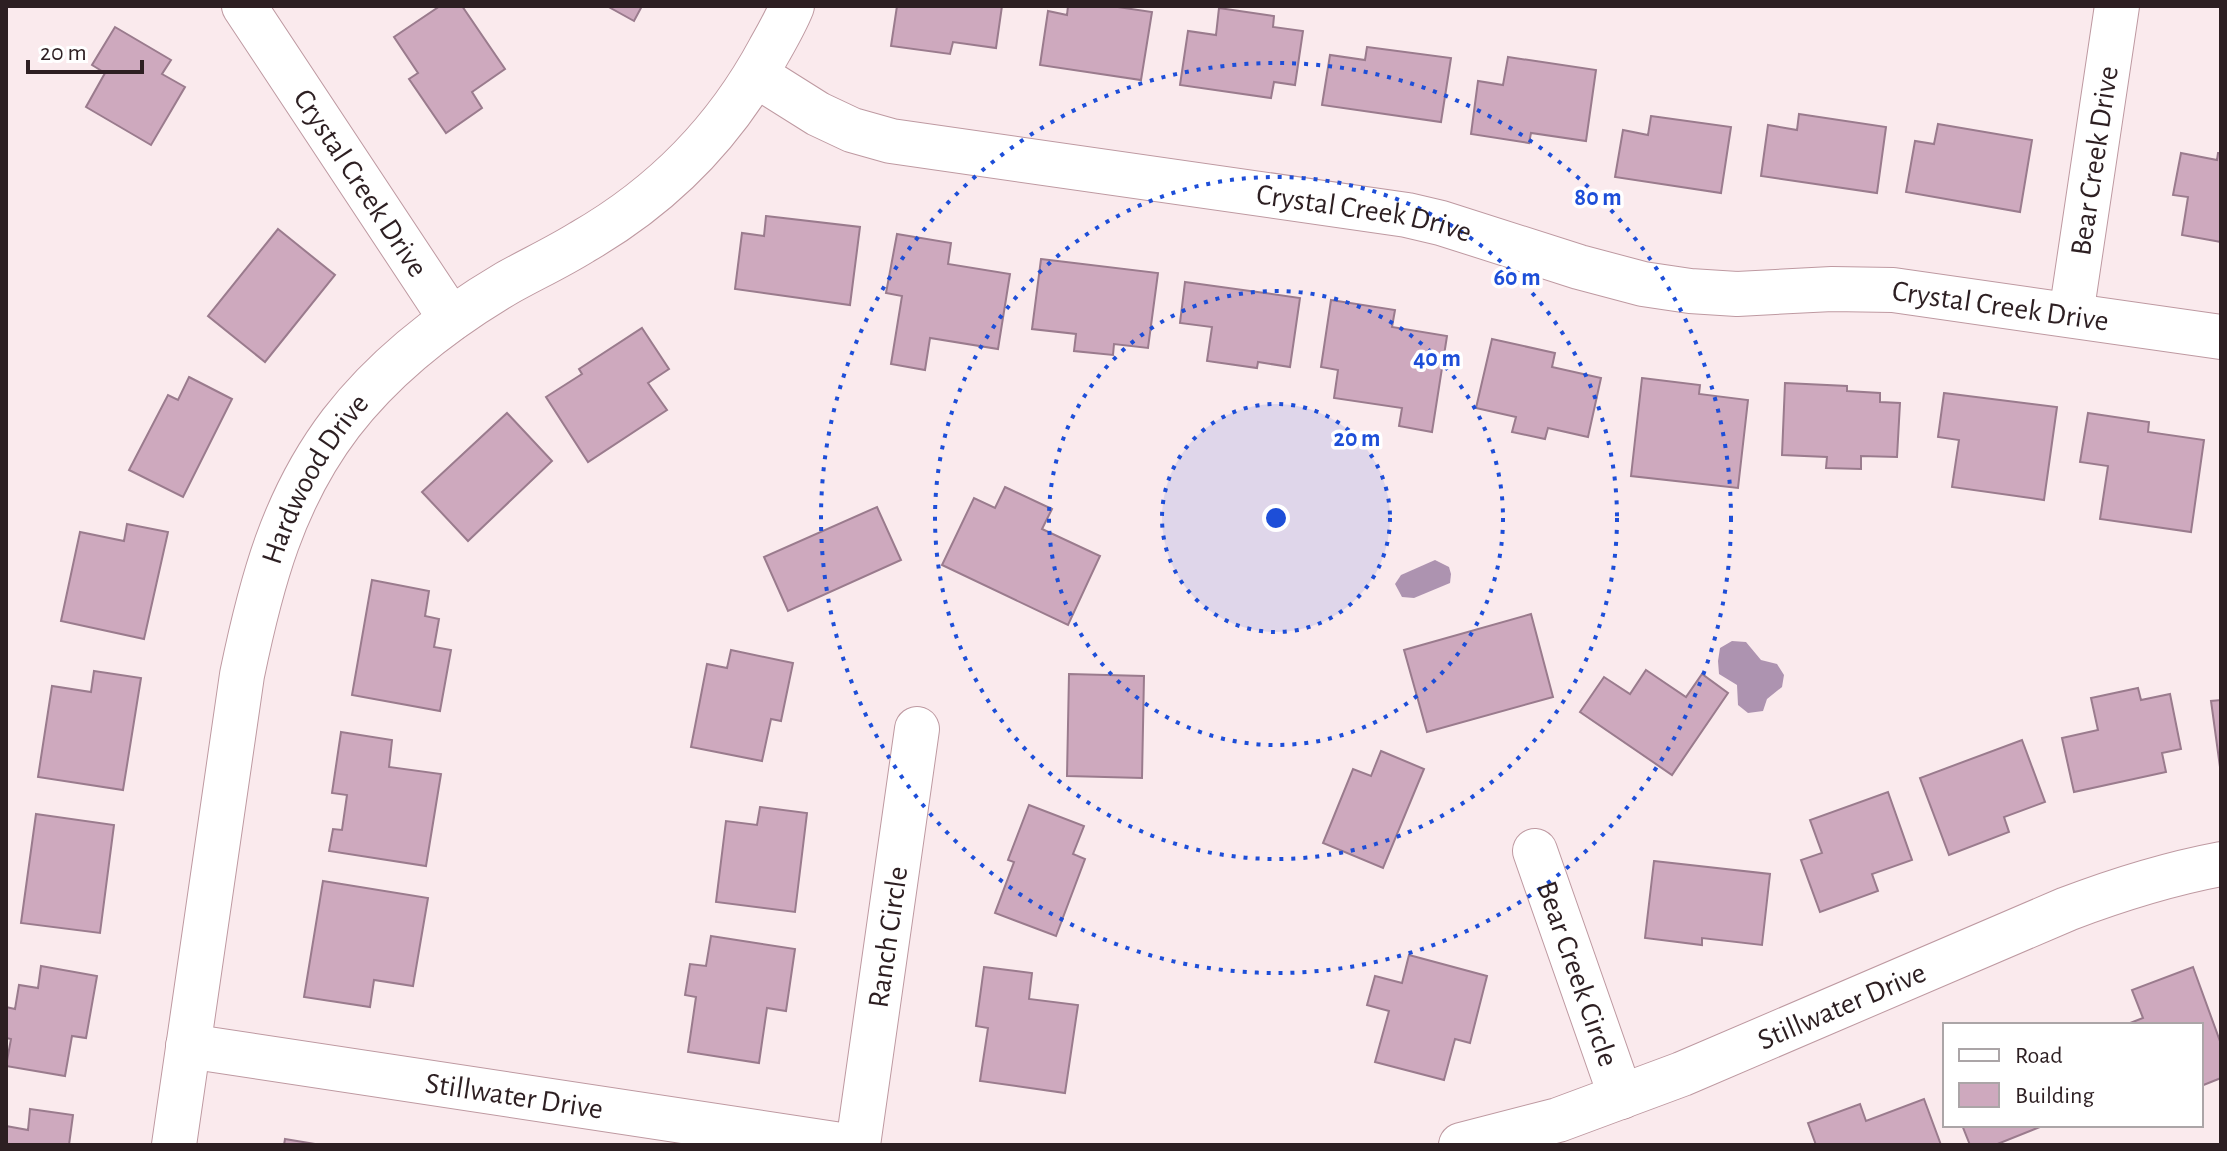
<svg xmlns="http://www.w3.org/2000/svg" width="2227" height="1151" font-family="'Alegreya Sans',sans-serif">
<rect width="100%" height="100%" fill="#faeaed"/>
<!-- water -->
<g fill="#ad93b0">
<path d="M 1435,560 L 1449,567 L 1451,574 L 1450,583 L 1414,598 L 1402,597 L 1395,584 L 1401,575 Z"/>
<path d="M 1732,641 L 1746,642 L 1761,660 L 1777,664 L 1784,675 L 1782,687 L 1767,699 L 1763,711 L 1748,713 L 1738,705 L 1737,685 L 1719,674 L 1718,661 L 1720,648 Z"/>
</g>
<!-- building -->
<g fill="#cea9be" stroke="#9a7b8d" stroke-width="2">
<path d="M 440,6 L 462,6 L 505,69 L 472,92 L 482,108 L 446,133 L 409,79 L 418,73 L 394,37 Z"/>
<path d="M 607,6 L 642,6 L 634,21 Z"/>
<path d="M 897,6 L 1002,6 L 996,48 L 953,42 L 950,54 L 891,46 Z"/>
<path d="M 1068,6 L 1111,6 L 1152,12 L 1141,80 L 1040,65 L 1048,11 L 1067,15 Z"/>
<path d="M 1219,8 L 1274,16 L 1273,27 L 1303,31 L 1295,85 L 1274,82 L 1271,98 L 1180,85 L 1188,31 L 1216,35 Z"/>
<path d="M 115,27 L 171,60 L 162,74 L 185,87 L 151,145 L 86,107 L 105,73 L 92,65 Z"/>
<path d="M 1367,47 L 1451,58 L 1441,122 L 1322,105 L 1330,55 L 1365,60 Z"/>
<path d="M 1508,57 L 1596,70 L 1586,141 L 1531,133 L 1529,143 L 1471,134 L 1478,81 L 1503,85 Z"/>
<path d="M 1799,114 L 1886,127 L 1877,193 L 1761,176 L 1768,125 L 1797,130 Z"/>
<path d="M 1651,116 L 1731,127 L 1721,193 L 1615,177 L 1623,130 L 1648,135 Z"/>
<path d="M 1938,124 L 2032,140 L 2020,212 L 1906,192 L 1915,141 L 1934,144 Z"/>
<path d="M 2181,153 L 2217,160 L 2218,153 L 2221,153 L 2221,242 L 2182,235 L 2188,197 L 2173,195 Z"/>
<path d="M 766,216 L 860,227 L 850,305 L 735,289 L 742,233 L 764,236 Z"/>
<path d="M 278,229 L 335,275 L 265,362 L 208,316 Z"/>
<path d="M 897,234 L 951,243 L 948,264 L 1010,274 L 998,349 L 930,338 L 925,370 L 891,364 L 902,296 L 886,293 Z"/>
<path d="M 1041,259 L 1158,273 L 1148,348 L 1114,344 L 1113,355 L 1074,351 L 1076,334 L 1032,329 Z"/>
<path d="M 1185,282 L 1300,298 L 1290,367 L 1258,362 L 1257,368 L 1207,361 L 1212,327 L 1180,323 Z"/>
<path d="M 1331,300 L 1395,310 L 1392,327 L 1447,336 L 1432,432 L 1399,426 L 1402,408 L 1334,398 L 1338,370 L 1321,367 Z"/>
<path d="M 642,328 L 669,369 L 648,383 L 667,410 L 588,462 L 546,397 L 582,374 L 579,369 Z"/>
<path d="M 1492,339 L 1555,353 L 1552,367 L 1601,378 L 1588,437 L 1548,428 L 1545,439 L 1512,432 L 1516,417 L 1476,408 Z"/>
<path d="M 189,377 L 232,399 L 183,497 L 129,470 L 168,395 L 178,400 Z"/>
<path d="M 1642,378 L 1700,385 L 1699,394 L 1748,400 L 1738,488 L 1631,476 Z"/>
<path d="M 1785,383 L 1847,386 L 1847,391 L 1880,393 L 1880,402 L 1900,403 L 1897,457 L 1861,456 L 1861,469 L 1826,468 L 1827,457 L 1782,455 Z"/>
<path d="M 1944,393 L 2057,407 L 2044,500 L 1952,487 L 1959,440 L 1938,437 Z"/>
<path d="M 507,413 L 552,461 L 468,541 L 422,492 Z"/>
<path d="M 2088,413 L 2149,422 L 2148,432 L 2204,440 L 2191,532 L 2100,519 L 2108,466 L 2080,462 Z"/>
<path d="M 1005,487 L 1052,509 L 1042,529 L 1100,556 L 1068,625 L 942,565 L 974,498 L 995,508 Z"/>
<path d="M 877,507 L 901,560 L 788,611 L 764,557 Z"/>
<path d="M 127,524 L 168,532 L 144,639 L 61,621 L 80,532 L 124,541 Z"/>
<path d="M 372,580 L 429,591 L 425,616 L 439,619 L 434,647 L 451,650 L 440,711 L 352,695 Z"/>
<path d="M 1531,614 L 1553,697 L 1427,732 L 1404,650 Z"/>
<path d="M 731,650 L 793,663 L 781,721 L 771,719 L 762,761 L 691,747 L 707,664 L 727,668 Z"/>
<path d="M 1646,670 L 1686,697 L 1702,674 L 1728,693 L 1672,775 L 1580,712 L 1604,677 L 1630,694 Z"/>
<path d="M 94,671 L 141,678 L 123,790 L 38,777 L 52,686 L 91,692 Z"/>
<path d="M 1069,674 L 1144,676 L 1142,778 L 1067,776 Z"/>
<path d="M 2138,688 L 2141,700 L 2170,694 L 2181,749 L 2162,753 L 2166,772 L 2074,792 L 2062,738 L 2098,730 L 2091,698 Z"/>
<path d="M 2221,700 L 2221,767 L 2220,767 L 2211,701 Z"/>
<path d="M 341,732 L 392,740 L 389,767 L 441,774 L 426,866 L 329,851 L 333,829 L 342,830 L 347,795 L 332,793 Z"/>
<path d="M 2022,740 L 2045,802 L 2004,817 L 2009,832 L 1949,855 L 1920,778 Z"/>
<path d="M 1381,751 L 1424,769 L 1383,868 L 1323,843 L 1353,769 L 1371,776 Z"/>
<path d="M 1888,792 L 1912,860 L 1872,874 L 1878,891 L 1820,912 L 1801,860 L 1822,853 L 1810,820 Z"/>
<path d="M 1029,805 L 1084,826 L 1073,854 L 1085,859 L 1056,936 L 995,913 L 1014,862 L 1008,860 Z"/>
<path d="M 760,807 L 807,813 L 795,912 L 716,902 L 726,821 L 757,825 Z"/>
<path d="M 36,814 L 114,825 L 100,933 L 21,923 Z"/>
<path d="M 1654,861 L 1770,874 L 1762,945 L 1702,938 L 1702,945 L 1645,938 Z"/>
<path d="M 323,881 L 428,898 L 413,986 L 374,980 L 370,1007 L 304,997 Z"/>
<path d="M 711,936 L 795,949 L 786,1011 L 767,1008 L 759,1063 L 688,1052 L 696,997 L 685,995 L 690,964 L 706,966 Z"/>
<path d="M 1409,955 L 1487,976 L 1470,1043 L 1455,1039 L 1444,1080 L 1375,1062 L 1389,1011 L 1367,1005 L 1375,976 L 1402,983 Z"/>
<path d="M 41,966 L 97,976 L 86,1038 L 72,1036 L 65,1076 L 6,1066 L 11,1039 L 6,1038 L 6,1007 L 15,1009 L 19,985 L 38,988 Z"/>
<path d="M 984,967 L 1032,973 L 1029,999 L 1078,1005 L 1065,1093 L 980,1081 L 988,1028 L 976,1026 Z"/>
<path d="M 2193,967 L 2221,1044 L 2221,1078 L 2201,1086 L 2201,1025 L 2125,1025 L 2143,1018 L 2132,990 Z"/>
<path d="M 1924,1099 L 1941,1145 L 1816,1145 L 1808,1123 L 1860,1104 L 1866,1121 Z"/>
<path d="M 30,1109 L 73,1115 L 69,1145 L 6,1145 L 6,1126 L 28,1130 Z"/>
<path d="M 1962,1125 L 2045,1125 L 1995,1145 L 1970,1145 Z"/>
<path d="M 285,1139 L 321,1145 L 284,1145 Z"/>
</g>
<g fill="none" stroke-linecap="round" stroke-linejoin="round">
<defs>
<g id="street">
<path id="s1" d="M 244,6 L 451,319"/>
<path id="s2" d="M 756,75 L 818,114 L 852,130 L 891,141 L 1407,215 L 1441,223 L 1579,267 L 1643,284 L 1690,291 L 1737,294 L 1832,289 L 1893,290 L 2221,337"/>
<path id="s3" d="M 2071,315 L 2117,6"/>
<path id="s4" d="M 1535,851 L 1621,1097"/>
<path id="s5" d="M 188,1046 L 841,1145"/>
<path id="s6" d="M 174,1145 L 242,675 C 261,583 283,499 341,423 C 385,366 446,319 507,283 C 532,269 558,257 582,242 C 662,196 726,131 770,49 C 778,35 786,21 792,6"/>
<path id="s7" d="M 858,1145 L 917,729"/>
<path id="s8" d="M 1461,1145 L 1558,1120 L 1682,1074 L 2067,909 C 2117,890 2168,874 2221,864"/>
</g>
</defs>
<!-- street casing -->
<use href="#street" stroke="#be99a1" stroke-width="46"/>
<!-- street -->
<use href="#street" stroke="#fff" stroke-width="44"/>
</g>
<!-- distance rings -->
<circle cx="1276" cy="518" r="114" fill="#1d4ed8" fill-opacity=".12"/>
<g fill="none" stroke="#1d4ed8" stroke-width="4" stroke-dasharray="4 8">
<circle cx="1276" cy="518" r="114"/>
<circle cx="1276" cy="518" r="227"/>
<circle cx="1276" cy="518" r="341"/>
<circle cx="1276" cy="518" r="455"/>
</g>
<g text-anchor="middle" stroke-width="7" stroke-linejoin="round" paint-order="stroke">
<!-- street labels -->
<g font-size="30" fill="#2d1f22" stroke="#fff">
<text dy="10" stroke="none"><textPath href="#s3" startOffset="156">Bear Creek Drive</textPath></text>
<text dy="10" stroke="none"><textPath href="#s1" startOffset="212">Crystal Creek Drive</textPath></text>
<text dy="10" stroke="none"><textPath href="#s2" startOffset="630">Crystal Creek Drive</textPath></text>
<text dy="10" stroke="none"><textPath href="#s2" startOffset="1278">Crystal Creek Drive</textPath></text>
<text dy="10" stroke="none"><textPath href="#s6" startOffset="686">Hardwood Drive</textPath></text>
<text dy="10" stroke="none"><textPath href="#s7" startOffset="210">Ranch Circle</textPath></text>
<text dy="10" stroke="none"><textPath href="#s4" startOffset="130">Bear Creek Circle</textPath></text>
<text dy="10" stroke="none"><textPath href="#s8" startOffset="406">Stillwater Drive</textPath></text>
<text dy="10" stroke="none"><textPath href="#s5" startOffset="330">Stillwater Drive</textPath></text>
</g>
</g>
<circle cx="1276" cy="518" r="12" fill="#1d4ed8" stroke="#fff" stroke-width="4"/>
<g font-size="24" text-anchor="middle" font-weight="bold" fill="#1d4ed8" stroke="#fff" stroke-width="7" stroke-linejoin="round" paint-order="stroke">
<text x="1598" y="205">80 m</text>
<text x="1517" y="285">60 m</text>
<text x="1437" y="366">40 m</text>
<text x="1357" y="446">20 m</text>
</g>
<!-- border -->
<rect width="2227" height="1151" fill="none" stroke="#2d1f22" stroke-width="16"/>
<!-- legend -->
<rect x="1943" y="1023" width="260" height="104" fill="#ffffff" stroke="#aba5a7" stroke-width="2"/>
<rect x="1959" y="1049" width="40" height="12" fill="#ffffff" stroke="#aba5a7" stroke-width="2"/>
<text x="2015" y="1063" font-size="24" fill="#2d1f22">Road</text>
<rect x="1959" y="1083" width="40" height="24" fill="#cea9be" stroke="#aba5a7" stroke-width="2"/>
<text x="2015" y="1103" font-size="24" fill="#2d1f22">Building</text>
<!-- scale -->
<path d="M28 60v12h114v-12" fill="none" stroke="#2d1f22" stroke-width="4"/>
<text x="40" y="60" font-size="24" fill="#2d1f22" stroke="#ffffff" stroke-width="6" paint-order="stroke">20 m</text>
</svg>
